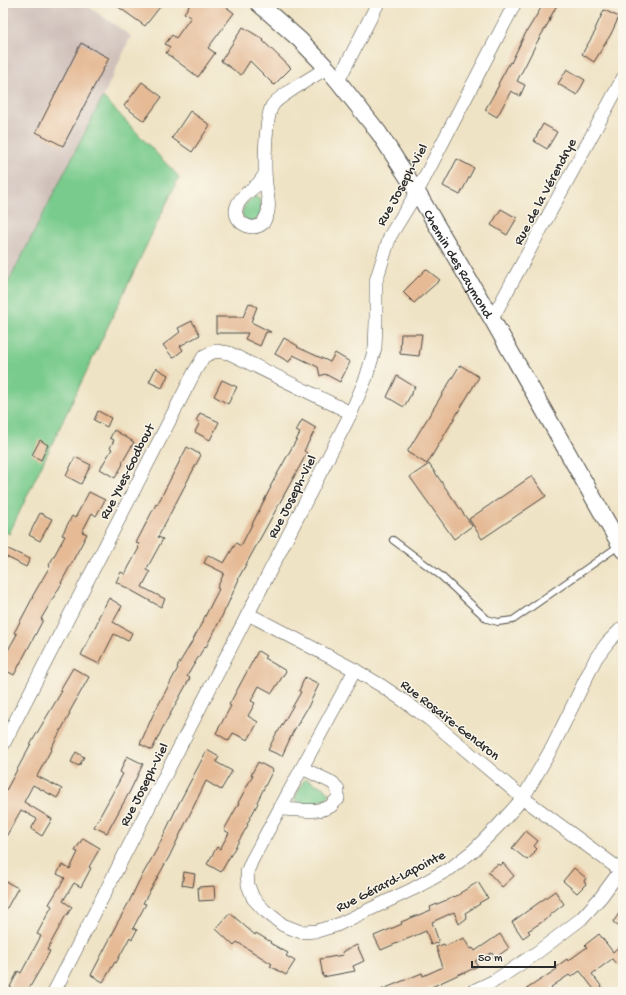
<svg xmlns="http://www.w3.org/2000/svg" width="626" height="995" font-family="'Gochi Hand',sans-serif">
<rect width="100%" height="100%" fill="#fbf7ec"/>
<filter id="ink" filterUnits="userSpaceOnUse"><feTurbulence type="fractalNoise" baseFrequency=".025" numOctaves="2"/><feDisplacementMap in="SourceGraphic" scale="8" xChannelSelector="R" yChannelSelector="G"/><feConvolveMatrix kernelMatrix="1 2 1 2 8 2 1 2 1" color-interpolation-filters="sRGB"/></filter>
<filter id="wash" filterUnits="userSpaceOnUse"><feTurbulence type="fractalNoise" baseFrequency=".012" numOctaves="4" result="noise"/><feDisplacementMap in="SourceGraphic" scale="16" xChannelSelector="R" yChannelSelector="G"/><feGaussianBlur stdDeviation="0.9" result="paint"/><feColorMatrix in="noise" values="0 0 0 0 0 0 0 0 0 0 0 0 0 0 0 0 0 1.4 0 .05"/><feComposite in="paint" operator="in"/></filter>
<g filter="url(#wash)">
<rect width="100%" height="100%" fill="#efe3c5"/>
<!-- industrial -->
<path fill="#cfc0ba" d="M 3,3 L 83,3 L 131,36 L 103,97 L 3,293 Z"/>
<!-- green -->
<g fill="#79cb8d" stroke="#527b5c">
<path d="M 103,97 L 179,177 L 9,534 L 3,530 L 3,293 Z"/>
<path d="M 257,196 L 260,200 L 261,208 L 260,216 L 255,221 L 247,221 L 242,215 C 243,205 248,199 257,196 Z"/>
<path d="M 306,779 L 324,788 L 329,793 L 329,795 C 320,806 305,805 294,800 L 304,780 Z"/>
</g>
<g id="blocks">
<!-- building -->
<g fill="#e5ba95">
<path d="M 113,3 L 163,3 L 145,26 Z"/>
<path d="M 191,3 L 221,3 L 234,13 L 208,48 L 215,53 L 198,77 L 166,53 L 170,47 L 165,44 L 172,35 L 176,38 L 191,17 L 184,13 Z"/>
<path d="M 544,3 L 558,3 L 549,20 L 550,20 L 536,44 L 526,64 L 517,81 L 525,85 L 520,96 L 511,91 L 497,117 L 485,110 L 499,85 L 498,84 L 510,62 L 511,63 L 524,36 Z"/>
<path d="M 604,10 L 619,17 L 611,34 L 594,62 L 582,54 L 596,30 L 595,29 Z"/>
<path d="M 243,27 L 264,40 L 263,41 L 291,68 L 274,85 L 250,61 L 241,75 L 221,61 Z"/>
<path d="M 81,43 L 109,58 L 63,146 L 36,132 Z"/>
<path d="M 567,69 L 585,80 L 577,95 L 558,84 Z"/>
<path d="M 142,82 L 162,97 L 144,121 L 124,106 Z"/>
<path d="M 190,111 L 210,125 L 192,152 L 172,138 Z"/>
<path d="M 543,124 L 557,132 L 547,149 L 534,141 Z"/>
<path d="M 457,159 L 474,168 L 460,195 L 443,186 Z"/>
<path d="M 501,209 L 517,218 L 507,235 L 491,225 Z"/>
<path d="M 426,269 L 440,280 L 414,303 L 403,292 Z"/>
<path d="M 249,303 L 257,307 L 251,322 L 271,332 L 266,332 L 260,346 L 245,339 L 248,333 L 216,333 L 216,317 L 243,317 Z"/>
<path d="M 192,321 L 200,335 L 180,346 L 183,350 L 173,358 L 163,345 L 180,332 L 178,328 Z"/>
<path d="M 401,334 L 422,334 L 419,356 L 400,354 Z"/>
<path d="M 284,338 L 298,346 L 297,347 L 330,362 L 335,353 L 350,362 L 340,382 L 325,374 L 320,376 L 318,367 L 293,355 L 289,362 L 275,354 Z"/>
<path d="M 460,365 L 479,377 L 427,464 L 407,452 Z"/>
<path d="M 156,368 L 168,375 L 162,388 L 149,382 Z"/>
<path d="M 397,376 L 415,387 L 404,407 L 387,397 Z"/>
<path d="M 222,380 L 237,387 L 228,404 L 214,396 Z"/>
<path d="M 98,411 L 111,418 L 107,427 L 94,420 Z"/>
<path d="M 200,413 L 219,422 L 210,440 L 195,432 L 200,422 L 196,421 Z"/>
<path d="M 302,420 L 316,428 L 304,451 L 307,453 L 238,579 L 239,579 L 227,606 L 216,628 L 206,647 L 205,646 L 187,676 L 190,678 L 162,729 L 152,750 L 140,744 L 153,715 L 178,668 L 177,667 L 193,640 L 219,589 L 217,588 L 224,573 L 204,563 L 208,555 L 224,563 L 236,543 L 241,546 L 271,487 L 270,487 L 300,433 L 296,431 Z"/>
<path d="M 114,430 L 134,442 L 122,463 L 123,464 L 115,478 L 100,469 L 112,449 L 110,448 L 114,440 L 110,438 Z"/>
<path d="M 40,440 L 48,445 L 41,460 L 32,455 Z"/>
<path d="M 187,447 L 201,455 L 158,537 L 163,539 L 146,570 L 150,572 L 142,587 L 165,599 L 161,607 L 116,582 L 121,572 L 125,574 L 139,548 L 138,547 L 139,544 L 136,543 L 156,504 L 157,505 Z"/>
<path d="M 75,457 L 91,465 L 81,484 L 66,476 Z"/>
<path d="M 429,464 L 472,526 L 454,539 L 410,477 Z"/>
<path d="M 532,476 L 546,496 L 482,539 L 469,519 Z"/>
<path d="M 89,492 L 105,500 L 96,516 L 92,513 L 82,532 L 87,534 L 61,583 L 62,583 L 41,619 L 43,620 L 14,675 L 3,669 L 3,659 L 17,634 L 14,633 L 33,597 L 32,597 L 50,566 L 49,565 L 65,536 L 62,535 L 72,516 L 75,518 Z"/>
<path d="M 40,513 L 52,519 L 40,541 L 29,535 Z"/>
<path d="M 6,548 L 30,559 L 26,567 L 3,555 Z"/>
<path d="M 109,598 L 122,606 L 113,622 L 132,633 L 128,641 L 114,634 L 99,664 L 81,655 L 99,619 L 98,618 Z"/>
<path d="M 258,651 L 266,656 L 264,658 L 286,671 L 272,693 L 259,686 L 251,701 L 255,703 L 248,716 L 258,722 L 248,740 L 233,733 L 229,741 L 216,733 L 231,706 L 229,705 Z"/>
<path d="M 73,668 L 89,677 L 69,713 L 70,714 L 51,748 L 52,748 L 37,776 L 62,789 L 57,798 L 33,785 L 24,802 L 52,819 L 42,836 L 31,829 L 37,819 L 21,810 L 3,842 L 3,796 L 34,738 L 62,691 L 60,690 Z"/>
<path d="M 305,677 L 319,684 L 308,707 L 293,732 L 282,756 L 268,750 L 277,732 L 278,732 L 301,692 L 299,691 Z"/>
<path d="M 207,750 L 219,757 L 216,762 L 232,771 L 221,790 L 206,781 L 169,857 L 143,903 L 146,904 L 133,928 L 137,930 L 132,939 L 130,937 L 116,963 L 115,962 L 103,982 L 91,975 L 115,929 L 114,929 L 129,902 L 139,881 L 157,849 L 179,803 Z"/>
<path d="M 76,752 L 84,757 L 79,766 L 71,762 Z"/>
<path d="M 127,756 L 143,764 L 130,791 L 107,833 L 94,827 L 123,774 L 120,772 Z"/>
<path d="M 258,762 L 273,770 L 257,802 L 258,803 L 247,824 L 248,825 L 221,872 L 207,864 L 217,847 L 220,849 L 229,833 L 224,830 L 239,803 L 238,803 L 253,775 L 251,775 Z"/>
<path d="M 526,831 L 538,841 L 534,846 L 537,849 L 534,852 L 535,853 L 527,860 L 512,848 Z"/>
<path d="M 83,838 L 100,848 L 89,867 L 91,868 L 81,887 L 74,883 L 63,901 L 72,907 L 67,915 L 66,915 L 47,950 L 50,951 L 42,966 L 27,992 L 19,992 L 10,987 L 18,971 L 21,973 L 41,936 L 37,934 L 52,906 L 49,904 L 65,878 L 57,874 L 62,865 L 70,869 L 78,852 L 75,851 Z"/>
<path d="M 503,863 L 514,876 L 502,887 L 488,872 L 498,864 L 500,866 Z"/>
<path d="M 574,868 L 586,878 L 584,881 L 586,884 L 577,893 L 563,881 Z"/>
<path d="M 184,872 L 195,874 L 193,887 L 182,885 Z"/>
<path d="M 3,880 L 18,888 L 3,915 Z"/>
<path d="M 478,882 L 488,898 L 479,903 L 480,904 L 465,913 L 467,918 L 459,924 L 454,912 L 432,922 L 439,942 L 431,945 L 426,931 L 381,950 L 374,936 L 402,924 L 401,922 L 431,910 L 430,907 L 461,894 L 460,893 Z"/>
<path d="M 214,886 L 215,900 L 199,901 L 198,887 Z"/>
<path d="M 555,891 L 564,904 L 550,915 L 551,916 L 528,931 L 530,933 L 523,938 L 512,922 Z"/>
<path d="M 623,908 L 623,930 L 613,922 Z"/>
<path d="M 230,913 L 255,935 L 256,933 L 271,942 L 270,943 L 288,953 L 286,956 L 295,961 L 286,975 L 270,966 L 272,964 L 237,942 L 234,946 L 216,929 Z"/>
<path d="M 500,934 L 509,948 L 495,958 L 492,953 L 475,961 L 478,966 L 464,973 L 464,972 L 425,990 L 426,992 L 376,992 L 422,973 L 423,976 L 443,967 L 436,947 L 444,944 L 445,946 L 464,938 L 470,949 L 473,948 L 475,951 Z"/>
<path d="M 599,934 L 613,952 L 623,943 L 623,960 L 617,965 L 612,959 L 592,974 L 605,991 L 604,992 L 596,992 L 580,971 L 571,977 L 569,975 L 551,987 L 554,992 L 522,992 L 557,969 L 556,967 L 567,959 L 568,961 L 587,947 L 585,945 Z"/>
<path d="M 357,945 L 364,961 L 353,966 L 355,971 L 323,977 L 320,959 L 343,955 L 342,952 Z"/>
</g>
</g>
</g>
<g filter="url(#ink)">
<use href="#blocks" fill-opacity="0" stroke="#484742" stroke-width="1"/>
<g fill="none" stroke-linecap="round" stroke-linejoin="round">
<defs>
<path id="service" d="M 393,540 L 441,576 L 487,619 L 498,622 L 513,620 L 620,545"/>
<g id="minor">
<path d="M 338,81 L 378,3"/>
<path d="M 265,174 C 263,178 260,181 258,184 C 251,190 240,197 237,206 C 231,220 251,234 263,223 C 264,221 265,219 266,217 C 271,209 267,194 266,184 C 264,168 265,120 272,106 C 277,97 316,75 327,68"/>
<path d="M 492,319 L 623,78"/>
<path d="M 248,614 L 355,670 L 382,686 L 404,701 L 429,719 L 523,798 L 623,872"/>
<path d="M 355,670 L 252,860 L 247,872 L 248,885 L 253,898 L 264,910 L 283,925 L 301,932 L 317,931 L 337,925 L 413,889 L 451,868 L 474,850 L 498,826 L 523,798 L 553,746 L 596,658 L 608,642 L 620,630 L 623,628"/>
<path d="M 3,745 L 195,371 L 204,356 L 216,351 L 229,353 L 351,413"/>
<path d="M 281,809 C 296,809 316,814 331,806 C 333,804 335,801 338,799 L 338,790 L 333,783 L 302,768"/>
<path d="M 54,992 L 351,413 L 366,378 L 375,348 L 376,322 L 376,281 L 390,236 L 417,192 L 515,3"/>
<path d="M 471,992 L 496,980 L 535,954 L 581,919 L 601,897 L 623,867"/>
</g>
<g id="tertiary">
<path id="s1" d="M 258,3 L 300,40 L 327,68 L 338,81 L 379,133 L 417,192 L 492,319 L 623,550"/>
</g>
</defs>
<!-- service casing -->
<use href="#service" stroke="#484742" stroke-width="8"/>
<!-- minor casing -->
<use href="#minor" stroke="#484742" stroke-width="14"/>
<!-- tertiary casing -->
<use href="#tertiary" stroke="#484742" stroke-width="18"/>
<!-- service -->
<use href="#service" stroke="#fff" stroke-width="6"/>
<!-- minor -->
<use href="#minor" stroke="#fff" stroke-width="13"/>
<!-- tertiary -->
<use href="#tertiary" stroke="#fff" stroke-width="16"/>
</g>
</g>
<g text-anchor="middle" stroke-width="3" stroke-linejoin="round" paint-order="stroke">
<!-- street labels -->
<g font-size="14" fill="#2b2b2b" stroke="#fbf7ec">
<text transform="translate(401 184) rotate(-61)" y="5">Rue Joseph-Viel</text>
<text transform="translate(544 191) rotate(-62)" y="5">Rue de la Vérendrye</text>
<text dy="5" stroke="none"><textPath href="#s1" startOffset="331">Chemin des Raymond</textPath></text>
<text transform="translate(126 471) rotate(-63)" y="5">Rue Yves-Godbout</text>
<text transform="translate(291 496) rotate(-63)" y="5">Rue Joseph-Viel</text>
<text transform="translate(451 719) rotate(38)" y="5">Rue Rosaire-Gendron</text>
<text transform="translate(143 784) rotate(-63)" y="5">Rue Joseph-Viel</text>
<text transform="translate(390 880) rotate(-27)" y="5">Rue Gérard-Lapointe</text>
</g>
</g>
<!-- margin -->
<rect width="626" height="995" fill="none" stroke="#fbf7ec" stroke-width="16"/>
<!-- scale -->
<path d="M472 961v6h83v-6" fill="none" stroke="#2b2b2b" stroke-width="2"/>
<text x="478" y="961" font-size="12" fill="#2b2b2b" stroke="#fbf7ec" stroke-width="3" paint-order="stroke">50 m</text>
</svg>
